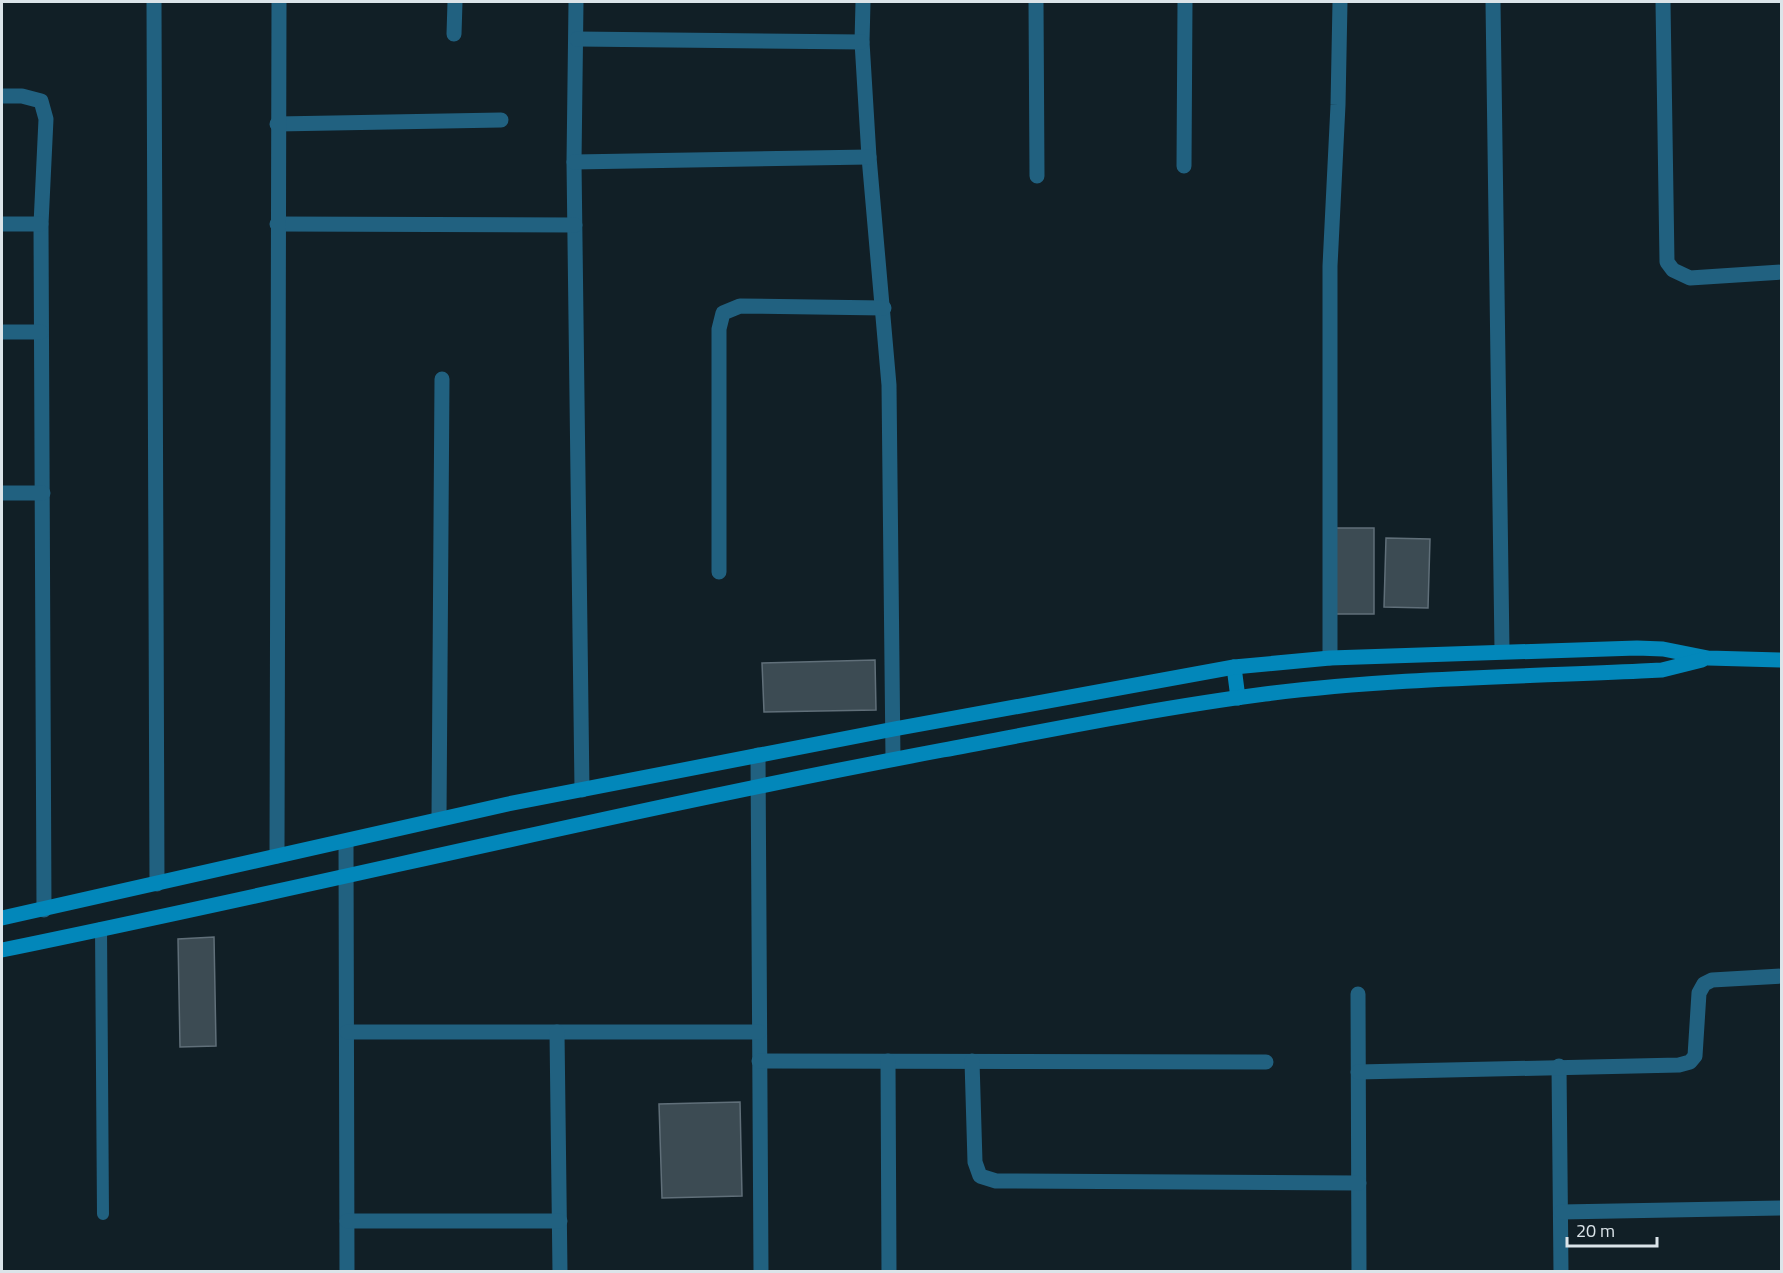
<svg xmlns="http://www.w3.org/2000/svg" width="1783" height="1273" font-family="'Titillium Web',sans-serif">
<rect width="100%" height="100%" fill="#111f26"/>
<!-- building -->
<g fill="#3c4b53" stroke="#606f79" stroke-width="1.5">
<rect x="1335" y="528" width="39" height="86"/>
<path d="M 1386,538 L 1430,539 L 1428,608 L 1384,607 Z"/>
<path d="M 875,660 L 876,710 L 764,712 L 762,663 Z"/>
<path d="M 214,937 L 216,1046 L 180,1047 L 178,939 Z"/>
<path d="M 740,1102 L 742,1196 L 662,1198 L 659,1104 Z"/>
</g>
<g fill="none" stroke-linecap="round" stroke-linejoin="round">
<!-- lane -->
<path stroke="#216180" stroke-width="12" d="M 101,928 L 103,1214"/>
<!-- street -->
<g stroke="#216180" stroke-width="15">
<path d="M 154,2 L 157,884"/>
<path d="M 576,2 L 574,162 L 582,790"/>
<path d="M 863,2 L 862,42 L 869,157 L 889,385 L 893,759"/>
<path d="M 1036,2 L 1037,176"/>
<path d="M 1493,2 L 1502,650"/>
<path d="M 1663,2 L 1667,262 L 1673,270 L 1690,278 L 1782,272"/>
<path d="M 454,34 L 455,2"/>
<path d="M 577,39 L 862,42"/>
<path d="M 2,96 L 22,96 L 41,101 L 46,119 L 41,224 L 44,910"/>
<path d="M 277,124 L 501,120"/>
<path d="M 574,162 L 869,157"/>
<path d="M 1184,166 L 1185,2"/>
<path d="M 2,224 L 41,224"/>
<path d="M 277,224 L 575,225"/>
<path d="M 2,332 L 41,332"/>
<path d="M 2,493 L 43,493"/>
<path d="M 719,572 L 719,329 L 723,313 L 740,306 L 884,308"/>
<path d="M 1330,658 L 1330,266 L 1338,105 L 1340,2"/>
<path d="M 758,755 L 761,1272"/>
<path d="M 439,818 L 442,379"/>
<path d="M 346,842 L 347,1272"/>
<path d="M 277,856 L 279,2"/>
<path d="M 1358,994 L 1359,1272"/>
<path d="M 347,1032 L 759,1032"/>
<path d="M 557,1032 L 560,1272"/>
<path d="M 759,1061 L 1266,1062"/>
<path d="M 888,1061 L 889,1272"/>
<path d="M 972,1061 L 975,1162 L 980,1176 L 996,1181 L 1359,1183"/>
<path d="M 1559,1066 L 1561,1272"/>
<path d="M 1358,1072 L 1679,1065 L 1690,1062 L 1695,1056 L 1699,993 L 1704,984 L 1712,980 L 1782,976"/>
<path d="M 1561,1212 L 1782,1208"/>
<path d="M 347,1221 L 560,1221"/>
</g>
<!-- secondary -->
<g stroke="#0287ba" stroke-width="15">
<path d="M 1234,667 L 1238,698"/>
<path d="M 2,918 L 508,804 L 894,729 L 1234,667 L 1330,658 L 1637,648 L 1663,649 L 1708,658 L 1782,660"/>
<path d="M 2,950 C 316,886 628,809 943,750 C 1050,730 1157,708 1265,694 C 1390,678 1515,677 1641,671 L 1662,670 L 1702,660"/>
</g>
</g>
<!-- border -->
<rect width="1783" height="1273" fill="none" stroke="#dbe4e9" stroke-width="6"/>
<!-- scale -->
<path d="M1567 1237v9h90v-9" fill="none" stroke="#dbe4e9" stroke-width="3"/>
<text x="1576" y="1237" font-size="18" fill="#dbe4e9" stroke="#111f26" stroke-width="4.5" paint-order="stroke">20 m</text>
</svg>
